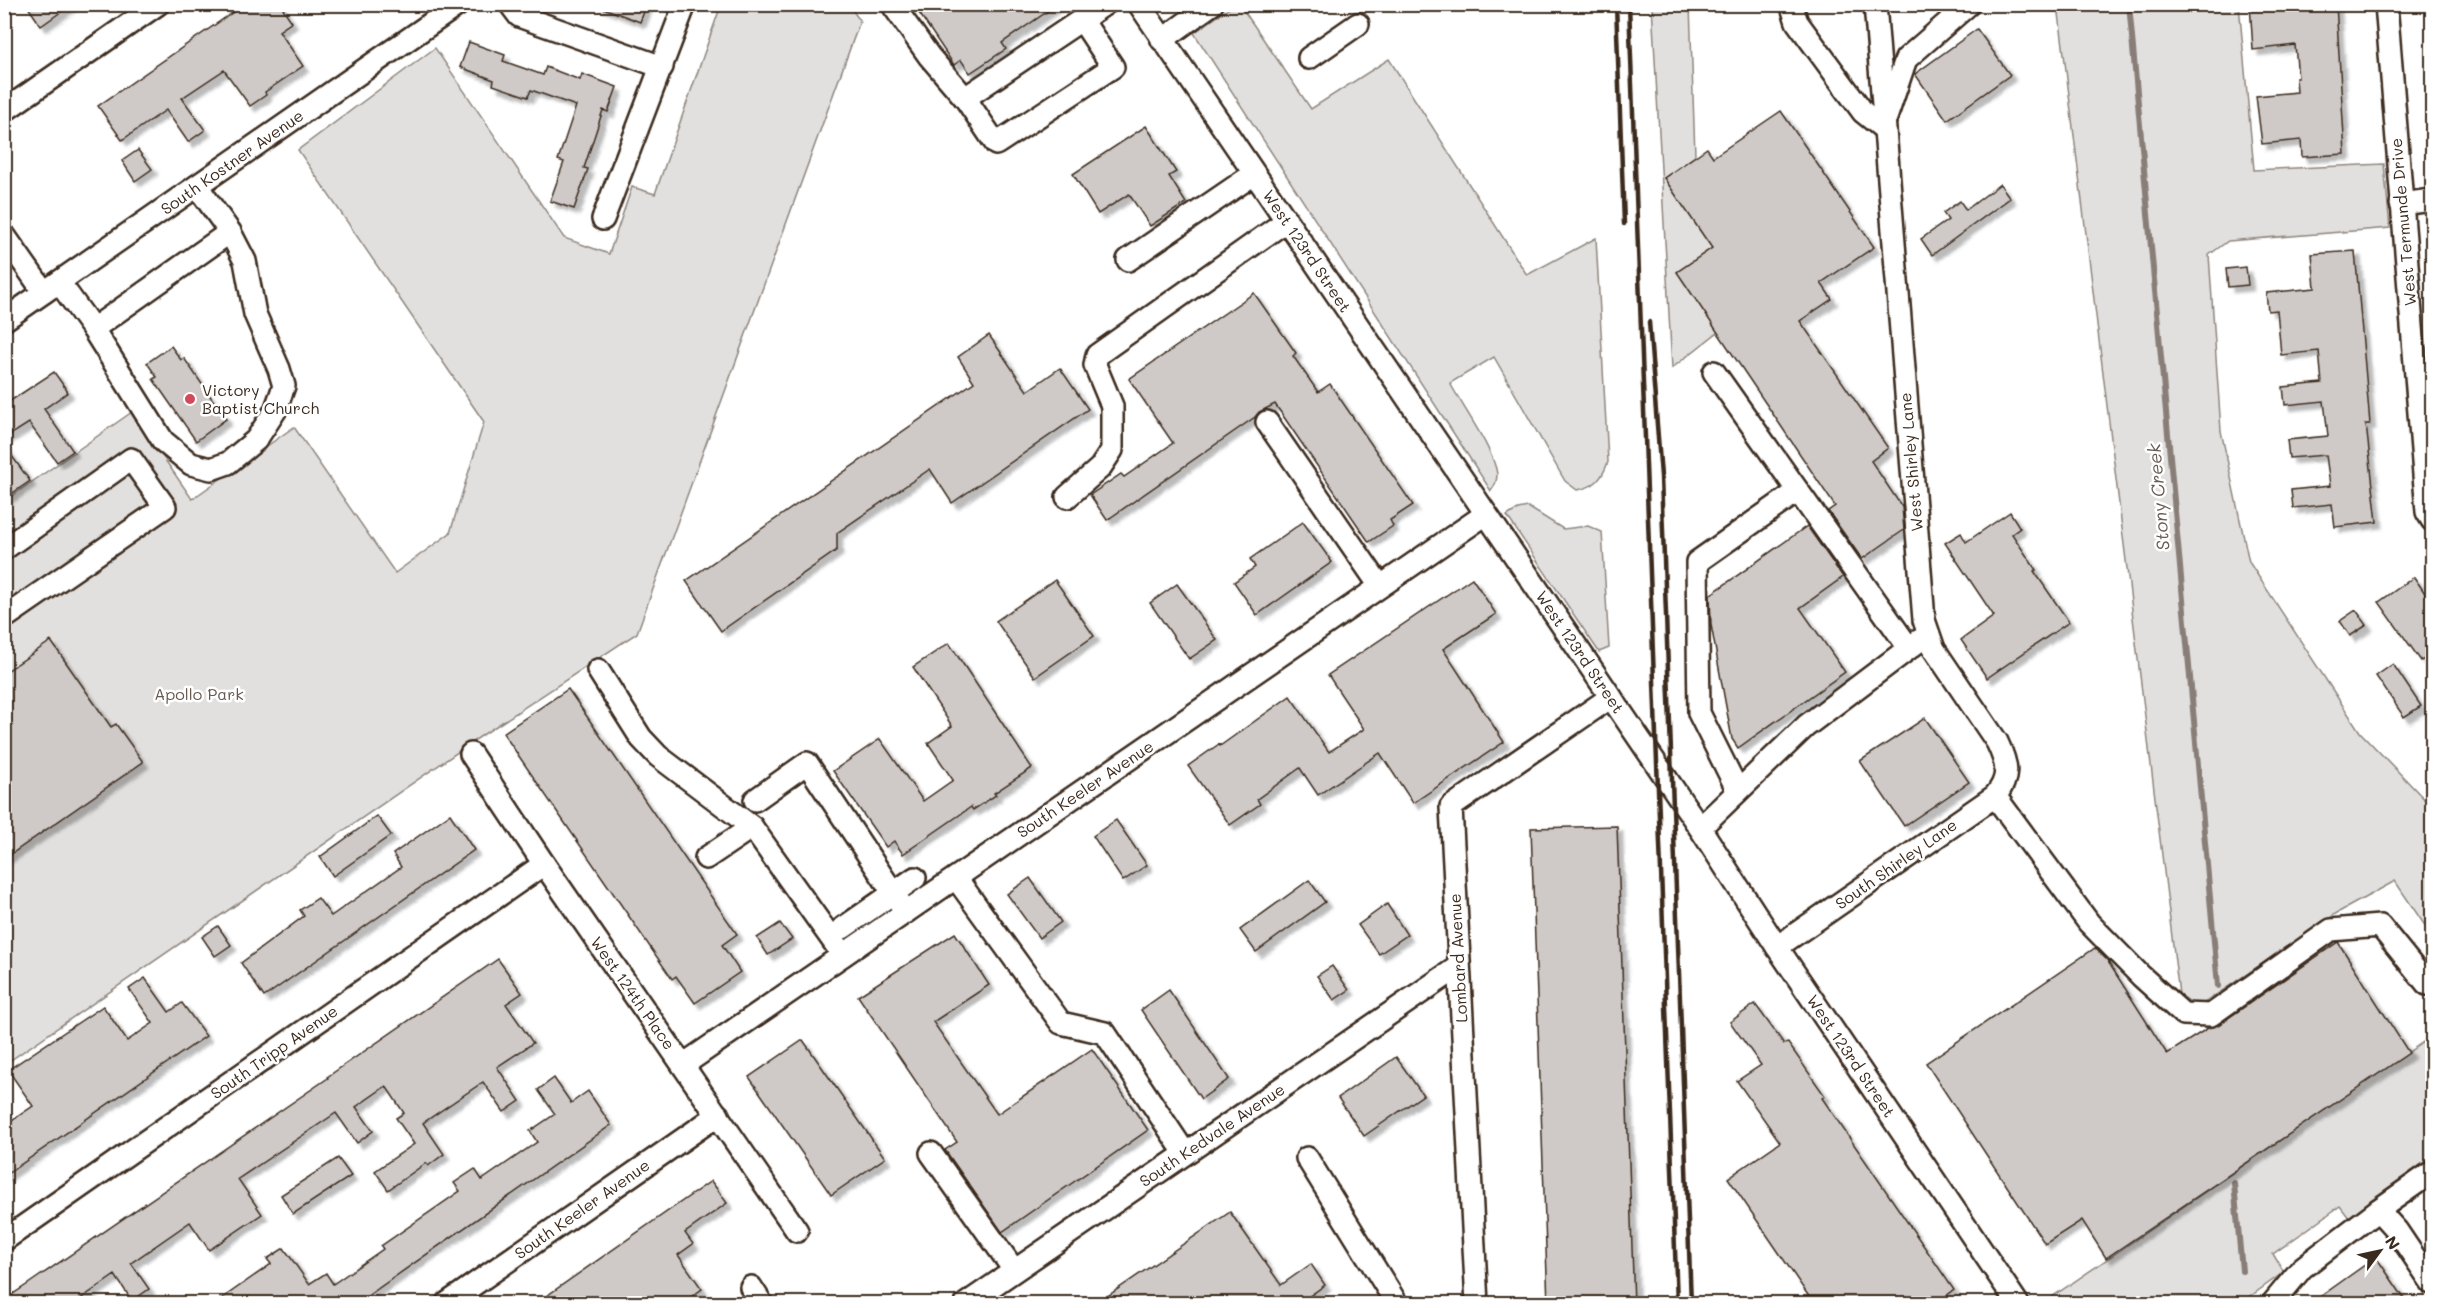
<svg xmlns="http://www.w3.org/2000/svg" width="2437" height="1308" font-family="Mali,sans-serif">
<defs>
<filter id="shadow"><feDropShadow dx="5.5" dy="5.5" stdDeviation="1.5" flood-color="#0004"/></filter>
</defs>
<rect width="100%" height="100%" fill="#fff"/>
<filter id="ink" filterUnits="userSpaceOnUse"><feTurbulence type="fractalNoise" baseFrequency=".0167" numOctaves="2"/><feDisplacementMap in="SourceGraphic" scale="12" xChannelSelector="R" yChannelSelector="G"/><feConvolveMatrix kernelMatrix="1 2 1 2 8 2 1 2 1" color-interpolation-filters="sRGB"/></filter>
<g filter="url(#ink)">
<!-- green -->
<g fill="#e2e0de" stroke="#8e857e" stroke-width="1.5">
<path d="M 1235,4 L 1240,5 L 1311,109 L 1389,59 L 1527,275 L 1596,238 L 1608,462 C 1602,479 1595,487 1577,490 L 1565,481 L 1494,357 L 1450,383 C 1462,406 1494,450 1497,474 C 1497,481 1495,486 1491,491 L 1194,33 Z"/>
<path d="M 721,5 L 849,5 L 860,21 L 637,633 L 481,736 L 5,1064 L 4,498 L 6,500 L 132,412 L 192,499 L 294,427 L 395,573 L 450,533 L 484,422 L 298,150 L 435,48 L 564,238 L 609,254 L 632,187 L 655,194 Z"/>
<path d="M 1652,5 L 1690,5 L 1695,156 L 1664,178 L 1712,248 L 1677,272 L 1718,332 L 1672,368 Z"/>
<path d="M 2058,5 L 2239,5 L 2254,170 L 2384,164 L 2390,228 L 2228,241 L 2209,255 L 2221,431 L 2249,562 L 2360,732 L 2432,807 L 2432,936 L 2395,881 L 2337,913 L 2198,1007 L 2179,994 Z"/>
<path d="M 1528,507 L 1563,529 L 1588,526 L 1602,532 L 1609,648 L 1599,652 L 1507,516 L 1518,509 Z"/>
<path d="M 2432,1036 L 2432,1161 L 2349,1218 L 2340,1206 L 2273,1254 L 2284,1272 L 2241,1303 L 2057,1304 L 2052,1297 Z"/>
</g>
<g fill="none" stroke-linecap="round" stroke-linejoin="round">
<!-- stream -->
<g stroke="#887e77" stroke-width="6">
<path d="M 2129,4 L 2218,986"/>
<path d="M 2234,1183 L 2242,1271"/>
</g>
</g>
<!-- building -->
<g fill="#cfcac7" stroke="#3b2a1e" stroke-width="1.5" filter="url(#shadow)">
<path d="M 26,4 L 72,4 L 41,26 Z"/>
<path d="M 245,4 L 280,4 L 292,22 L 279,31 L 303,66 L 265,92 L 266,95 L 250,106 L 224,70 L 182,98 L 205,130 L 188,142 L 166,110 L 122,140 L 98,106 Z"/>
<path d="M 598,4 L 647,4 L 640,22 L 598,6 Z"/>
<path d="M 913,4 L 1058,4 L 1002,43 L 1006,49 L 970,73 L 961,60 L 954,65 Z"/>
<path d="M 2250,4 L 2336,4 L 2345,154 L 2302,157 L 2301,140 L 2262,144 L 2256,96 L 2297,92 L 2296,78 L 2298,78 L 2295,45 L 2253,50 Z"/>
<path d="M 1977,29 L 2010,75 L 1947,120 L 1915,74 Z"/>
<path d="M 469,42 L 505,55 L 503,61 L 543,75 L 546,67 L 580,80 L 582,74 L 617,87 L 608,112 L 603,110 L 584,168 L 588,169 L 574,209 L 550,201 L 564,162 L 558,160 L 576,106 L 531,90 L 528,97 L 493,85 L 494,80 L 460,67 Z"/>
<path d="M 1781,111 L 1874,247 L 1821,283 L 1832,299 L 1800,321 L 1888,448 L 1871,461 L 1902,507 L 1904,530 L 1862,559 L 1828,511 L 1835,506 L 1677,272 L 1712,248 L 1664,178 L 1707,148 L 1713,157 Z"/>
<path d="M 1146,126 L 1176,172 L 1169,176 L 1186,203 L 1150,226 L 1129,194 L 1098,214 L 1073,174 Z"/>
<path d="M 138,150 L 152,169 L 135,181 L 122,161 Z"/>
<path d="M 2000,184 L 2010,198 L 1932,255 L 1921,239 L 1948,220 L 1943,213 L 1960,201 L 1966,210 Z"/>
<path d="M 2355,251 L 2370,424 L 2366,424 L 2377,522 L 2335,527 L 2332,504 L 2293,508 L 2291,490 L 2330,486 L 2326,455 L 2289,458 L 2287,440 L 2328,436 L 2324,401 L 2285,405 L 2283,387 L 2322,383 L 2319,351 L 2281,355 L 2277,310 L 2268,311 L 2266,293 L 2315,288 L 2312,254 Z"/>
<path d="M 2246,267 L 2248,285 L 2228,287 L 2226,269 Z"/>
<path d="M 1254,293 L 1296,353 L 1293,356 L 1318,392 L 1330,384 L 1413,505 L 1390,520 L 1393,526 L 1369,542 L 1275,404 L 1259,412 L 1255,417 L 1107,520 L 1090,495 L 1121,474 L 1124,477 L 1173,443 L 1129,379 Z"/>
<path d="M 989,335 L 1027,391 L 1060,368 L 1088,409 L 952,503 L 930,469 L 837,533 L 837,550 L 721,631 L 686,581 L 974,382 L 958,357 Z"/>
<path d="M 171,346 L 181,360 L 184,358 L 226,419 L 196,441 L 153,379 L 157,377 L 147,363 Z"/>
<path d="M 54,372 L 68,392 L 44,409 L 73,451 L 57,462 L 29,423 L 4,439 L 4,405 Z"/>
<path d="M 4,445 L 30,481 L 4,499 Z"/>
<path d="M 2010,512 L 2020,528 L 2012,534 L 2036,570 L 2034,571 L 2069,622 L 1987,678 L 1961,640 L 1994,616 L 1945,543 L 1961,533 L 1966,542 Z"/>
<path d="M 1303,522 L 1332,562 L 1257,615 L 1234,582 L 1255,567 L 1250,559 Z"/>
<path d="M 1807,526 L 1843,577 L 1800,608 L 1845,672 L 1738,748 L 1732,739 L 1711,625 L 1710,595 Z"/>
<path d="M 2414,577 L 2433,605 L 2433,653 L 2421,661 L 2379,602 Z"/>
<path d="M 1472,578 L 1496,614 L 1443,649 L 1504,742 L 1413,803 L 1380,753 L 1318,795 L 1300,768 L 1257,799 L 1260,804 L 1230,825 L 1188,766 L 1219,744 L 1220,746 L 1290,696 L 1329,752 L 1364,729 L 1328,675 Z"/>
<path d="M 1055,580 L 1094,636 L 1035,677 L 996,621 Z"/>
<path d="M 1177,584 L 1217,640 L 1189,659 L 1150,603 Z"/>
<path d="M 2356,610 L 2367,625 L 2350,636 L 2340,621 Z"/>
<path d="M 51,641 L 111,727 L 116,724 L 143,762 L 4,859 L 4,673 Z"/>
<path d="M 949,643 L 1032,768 L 994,793 L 996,795 L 973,810 L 971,807 L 903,854 L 894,841 L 886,847 L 833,771 L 880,739 L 923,801 L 953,780 L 928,743 L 952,726 L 913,667 Z"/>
<path d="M 2393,664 L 2421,706 L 2404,717 L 2376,676 Z"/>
<path d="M 568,689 L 737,934 L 722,945 L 740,972 L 695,1003 L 676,976 L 672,979 L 503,733 Z"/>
<path d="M 1925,718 L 1969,782 L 1904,826 L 1860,761 Z"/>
<path d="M 450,814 L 474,850 L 264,997 L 241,963 L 304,916 L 300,910 L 318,898 L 331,916 L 401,867 L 393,854 Z"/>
<path d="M 377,816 L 391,835 L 333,876 L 320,857 Z"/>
<path d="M 1116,820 L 1147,865 L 1123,881 L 1093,836 Z"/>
<path d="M 1617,826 L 1634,1304 L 1548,1304 L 1531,828 Z"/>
<path d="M 1030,878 L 1061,922 L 1039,938 L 1007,894 Z"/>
<path d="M 1309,880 L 1325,902 L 1256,952 L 1240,930 Z"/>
<path d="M 1387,904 L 1407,935 L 1379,954 L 1358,925 Z"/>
<path d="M 780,923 L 792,939 L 768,955 L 757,938 Z"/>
<path d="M 218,926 L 231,945 L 215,956 L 202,937 Z"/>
<path d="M 955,933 L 989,985 L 933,1022 L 997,1114 L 1092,1049 L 1148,1130 L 1002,1232 L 945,1150 L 957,1142 L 858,996 Z"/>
<path d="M 2338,942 L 2409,1053 L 2106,1258 L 2082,1220 L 2045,1244 L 1926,1063 L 2095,948 L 2107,960 L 2167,1054 L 2208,1028 L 2218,1025 Z"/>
<path d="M 498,959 L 522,993 L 506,1004 L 533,1043 L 497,1067 L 520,1101 L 504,1112 L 483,1082 L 423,1123 L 444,1154 L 428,1166 L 426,1163 L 388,1190 L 375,1171 L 414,1144 L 396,1118 L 404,1113 L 386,1086 L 356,1107 L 373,1131 L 357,1143 L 336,1113 L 238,1179 L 262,1214 L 209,1250 L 190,1222 L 131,1263 L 149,1289 L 132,1301 L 115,1275 L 73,1304 L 4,1304 L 4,1300 L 28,1284 L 328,1078 L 327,1077 Z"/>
<path d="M 1332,966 L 1349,990 L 1334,1000 L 1317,976 Z"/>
<path d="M 145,978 L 169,1012 L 182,1003 L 206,1036 L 4,1176 L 4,1126 L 33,1106 L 8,1070 L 103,1006 L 127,1041 L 153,1023 L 129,989 Z"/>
<path d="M 1169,990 L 1229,1079 L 1201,1099 L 1141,1010 Z"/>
<path d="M 1755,1004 L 1784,1044 L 1788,1043 L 1825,1096 L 1822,1098 L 1954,1290 L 1935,1304 L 1814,1304 L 1728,1178 L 1780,1142 L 1737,1081 L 1761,1065 L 1730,1022 Z"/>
<path d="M 803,1040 L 885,1158 L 831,1195 L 749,1077 Z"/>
<path d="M 1396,1057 L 1423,1095 L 1364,1136 L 1338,1098 Z"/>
<path d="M 554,1078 L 571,1103 L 588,1091 L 611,1125 L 356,1304 L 214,1304 L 271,1264 L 267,1259 L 284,1248 L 309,1284 L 326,1273 L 333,1284 L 383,1249 L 381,1246 L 460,1191 L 454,1183 L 475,1169 L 482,1180 L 537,1142 L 530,1131 L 555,1114 L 538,1090 Z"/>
<path d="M 338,1158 L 351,1176 L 293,1214 L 281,1195 Z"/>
<path d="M 711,1181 L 727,1203 L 685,1233 L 693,1244 L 678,1255 L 702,1289 L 681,1304 L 535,1304 Z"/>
<path d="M 1230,1212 L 1281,1285 L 1311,1264 L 1325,1285 L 1298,1304 L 1096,1304 Z"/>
<path d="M 2376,1257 L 2408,1304 L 2310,1304 Z"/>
</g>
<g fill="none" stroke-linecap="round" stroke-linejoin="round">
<defs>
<g id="minor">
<path d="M 510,4 L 519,16 L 662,67"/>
<path d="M 892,4 L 929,56 L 965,98 L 1105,4"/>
<path d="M 1139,4 L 1700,828 L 1777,947 L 2018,1304"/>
<path d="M 1791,4 L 1797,22 L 1863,112 L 1883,128"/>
<path d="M 2386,4 L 2427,512 L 2432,520"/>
<path d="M 1162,40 L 1212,4"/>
<path d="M 1309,58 L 1358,24"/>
<path d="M 965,98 L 996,144 L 1113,67 L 1082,20"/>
<path d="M 4,111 L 158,4"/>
<path d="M 1886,118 L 1906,59 L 1969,4"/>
<path d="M 2401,204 L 2432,200"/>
<path d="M 603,219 L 685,4"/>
<path d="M 4,235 L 44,292"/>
<path d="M 1128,260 L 1254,174"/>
<path d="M 59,282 L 93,329 L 230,232 L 197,186"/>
<path d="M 4,320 L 459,4"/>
<path d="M 93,329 L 163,441 L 191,464 L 211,469 L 228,463 L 256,440 L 275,411 L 284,386 L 279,369 L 255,314 L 245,261 L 230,232"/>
<path d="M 1714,372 L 1798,491"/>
<path d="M 1267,422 L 1380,586"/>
<path d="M 1067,497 L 1100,468 L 1112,450 L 1112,406 L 1095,365 L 1097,355 L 1286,221"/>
<path d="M 4,549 L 131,459 L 165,507 L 4,618"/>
<path d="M 598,670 L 641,738 L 658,756 L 752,827 L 843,955"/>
<path d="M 471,754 L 544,864 L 797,1231"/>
<path d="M 1738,791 L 1699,713 L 1697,562 L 1798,491 L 1909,648"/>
<path d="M 1995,796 L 2089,923 L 2141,976 L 2183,1014 L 2211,1015 L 2331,930 L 2380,926 L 2427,984"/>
<path d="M 755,800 L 807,763 L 906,912"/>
<path d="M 1700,828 L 1806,726 L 1920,640"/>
<path d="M 706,858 L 752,827"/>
<path d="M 956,878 L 1061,1023 L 1105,1033 L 1185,1153"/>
<path d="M 843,928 L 915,878"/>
<path d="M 1777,947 L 1995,796 C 2011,777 2007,763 1997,742 L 1934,649 L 1924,620 L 1875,4"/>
<path d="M 683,1065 L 1486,514"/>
<path d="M 931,1153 L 1014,1270"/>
<path d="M 1307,1158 L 1397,1304"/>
<path d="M 2432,1172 L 2378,1210 L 2397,1231 L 2432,1283"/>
<path d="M 4,1240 L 544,864"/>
<path d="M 751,1287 L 762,1304"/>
<path d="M 446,1304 L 718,1115"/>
<path d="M 966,1304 L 1458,967"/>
<path d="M 1477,1304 L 1451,807 L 1611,697"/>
<path d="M 2272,1304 L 2302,1268 L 2378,1210"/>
</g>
</defs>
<!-- minor casing -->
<use href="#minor" stroke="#3b2a1e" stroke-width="26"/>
<!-- minor -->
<use href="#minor" stroke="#fff" stroke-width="21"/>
<!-- rail -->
<g stroke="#3b2a1e" stroke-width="4.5">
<path d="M 1616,4 L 1624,224"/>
<path d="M 1629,4 L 1677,1304"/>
<path d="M 1649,322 L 1661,476 L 1691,1304"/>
</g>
</g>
</g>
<!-- markers -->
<circle fill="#d1495b" stroke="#fff" stroke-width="2" cx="190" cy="399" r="6"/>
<g text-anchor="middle" stroke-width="5" stroke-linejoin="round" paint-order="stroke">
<!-- street labels -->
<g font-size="16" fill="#3b2a1e" stroke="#fff">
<text transform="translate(232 162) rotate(-35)" y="6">South Kostner Avenue</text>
<text transform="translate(2403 222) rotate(-95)" y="6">West Termunde Drive</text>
<text transform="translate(1307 251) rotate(56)" y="6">West 123rd Street</text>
<text transform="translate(1911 462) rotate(-95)" y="6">West Shirley Lane</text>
<text transform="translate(1580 652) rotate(56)" y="6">West 123rd Street</text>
<text transform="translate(1085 789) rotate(-34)" y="6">South Keeler Avenue</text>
<text transform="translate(1896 864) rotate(-35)" y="6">South Shirley Lane</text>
<text transform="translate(1458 958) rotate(-93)" y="6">Lombard Avenue</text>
<text transform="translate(633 993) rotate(55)" y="6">West 124th Place</text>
<text transform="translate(274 1052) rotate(-35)" y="6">South Tripp Avenue</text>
<text transform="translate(1851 1056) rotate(56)" y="6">West 123rd Street</text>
<text transform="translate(1212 1135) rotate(-34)" y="6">South Kedvale Avenue</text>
<text transform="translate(582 1209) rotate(-35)" y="6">South Keeler Avenue</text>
</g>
<!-- poi labels -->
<g font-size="16" fill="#3b2a1e" stroke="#fff" text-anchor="start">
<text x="202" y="396">Victory<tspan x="202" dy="18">Baptist Church</tspan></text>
</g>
<!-- park labels -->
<g font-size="16" fill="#65584e" stroke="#fff">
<text x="199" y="700">Apollo Park</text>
</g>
<!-- water labels -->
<g font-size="18" font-style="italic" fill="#685b52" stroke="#fff">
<text transform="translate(2159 497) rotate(-95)" y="6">Stony Creek</text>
</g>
</g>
<!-- margin -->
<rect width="2437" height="1308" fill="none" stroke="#fff" stroke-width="24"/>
<rect x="12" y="12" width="2413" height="1284" fill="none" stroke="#3b2a1e" stroke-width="2" filter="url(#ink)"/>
<!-- north arrow -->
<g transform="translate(2380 1251) rotate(57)" stroke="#ffffff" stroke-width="4.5" paint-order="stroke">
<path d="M0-4.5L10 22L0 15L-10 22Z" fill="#3b2a1e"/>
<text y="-9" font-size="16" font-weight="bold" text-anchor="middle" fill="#3b2a1e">N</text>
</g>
</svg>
